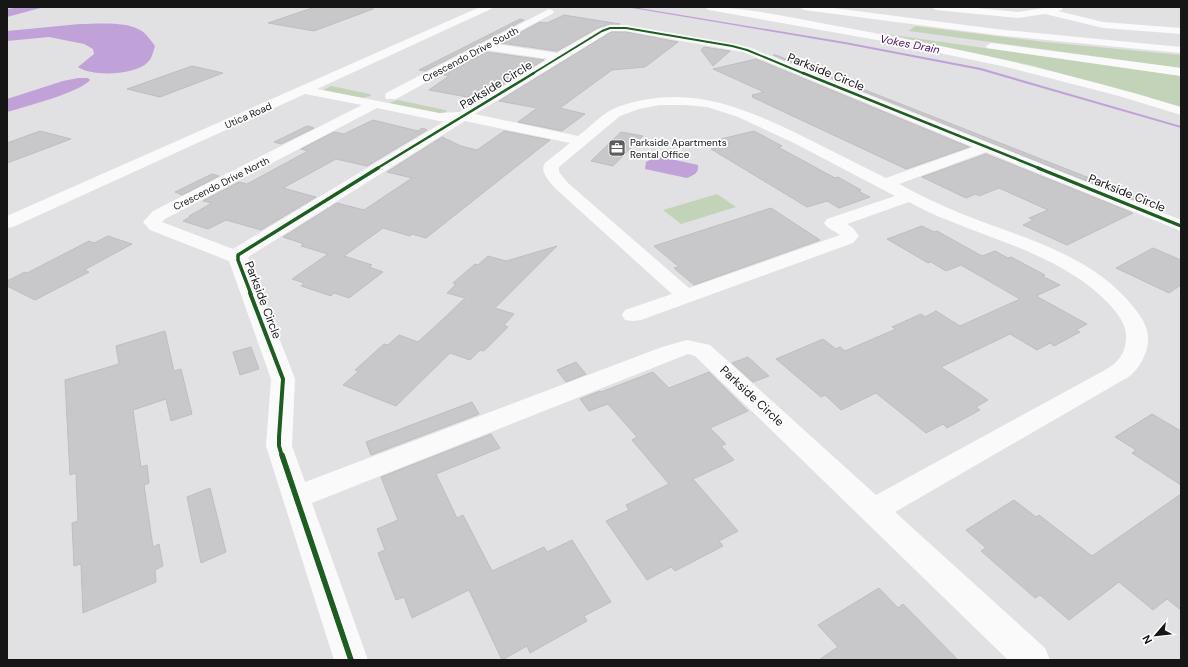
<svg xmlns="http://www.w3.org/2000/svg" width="1188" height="667" font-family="'DM Sans',sans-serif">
<rect width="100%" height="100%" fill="#e1e0e3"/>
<!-- green -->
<g fill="#c3d3b8">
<path d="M 915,26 L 1045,42 L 1181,55 L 1181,68 L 909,31 Z"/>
<path d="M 886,34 L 1181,76 L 1181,108 L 1034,66 Z"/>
<path d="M 331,86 L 370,94 L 371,96 L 362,98 L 323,90 Z"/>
<path d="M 398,100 L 445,110 L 447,111 L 442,114 L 389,103 Z"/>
<path d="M 717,194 L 736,207 L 681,224 L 663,210 Z"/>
</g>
<!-- water -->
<g fill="#c0a1d8">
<path d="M 22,7 L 44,7 L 7,17 L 7,9 Z"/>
<path d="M 80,24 C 97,24 125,21 140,30 C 146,33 151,41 155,46 C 153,52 152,59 147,63 C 134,75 92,77 78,67 L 94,54 L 93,49 L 84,44 L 49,37 L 7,41 L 7,31 Z"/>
<path d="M 78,78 L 88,78 L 90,80 C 81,92 24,107 7,112 L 7,99 L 63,81 Z"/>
<path d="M 657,156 L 698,165 C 699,173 694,175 687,178 L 645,169 L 646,162 Z"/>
</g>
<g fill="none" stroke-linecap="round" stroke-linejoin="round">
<!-- stream -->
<path fill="#c0a1d8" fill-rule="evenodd" d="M 626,7 L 633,7 L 845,42 L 981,68 L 1181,126 L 1181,128 L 980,70 L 845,44 Z"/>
</g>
<!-- building -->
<g fill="#c8c7c9" stroke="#bebec0">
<path d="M 315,7 L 373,7 L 373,9 L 314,31 L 268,23 Z"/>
<path d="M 564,15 L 620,24 L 610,24 L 598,28 L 557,51 L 501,43 L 540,22 L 547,23 Z"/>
<path d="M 520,19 L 524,20 L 425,71 L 419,70 Z"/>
<path d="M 611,32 L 626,32 L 678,42 L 645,67 L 612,70 L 560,108 L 585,114 L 562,131 L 518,122 L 537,108 L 499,101 Z"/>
<path d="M 704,47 L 730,51 L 713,66 L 701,50 Z"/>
<path d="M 486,52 L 544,60 L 478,99 L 429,90 L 449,76 L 444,75 Z"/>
<path d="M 773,55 L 776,55 L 1153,203 L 1149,206 Z"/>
<path d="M 756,59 L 969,147 L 906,169 L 752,97 L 754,96 L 752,95 L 764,92 L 713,69 Z"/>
<path d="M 192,66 L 223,73 L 160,97 L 127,89 Z"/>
<path d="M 373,120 L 418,131 L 422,128 L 427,130 L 367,166 L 336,159 L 283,188 L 316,197 L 261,230 L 226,220 L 208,229 L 183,221 L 191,216 L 189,216 L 212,203 L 203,201 L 239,182 L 247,184 L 308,151 L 301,149 L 334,132 L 344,134 Z"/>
<path d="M 307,126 L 314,128 L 281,144 L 274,142 Z"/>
<path d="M 40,131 L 71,139 L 7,163 L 7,143 Z"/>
<path d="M 504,131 L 550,140 L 426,238 L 412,234 L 410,236 L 383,228 L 344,256 L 372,265 L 369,267 L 383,272 L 349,298 L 334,293 L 331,296 L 301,286 L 304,283 L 292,279 L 328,254 L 301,246 L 304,244 L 283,237 L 337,203 L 364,210 L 412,178 L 387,172 L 442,137 L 461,146 L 477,150 Z"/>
<path d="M 754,131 L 782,146 L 778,147 L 835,178 L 838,177 L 861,190 L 858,191 L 870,197 L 839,208 L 827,201 L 807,207 L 711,149 L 730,144 L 721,139 Z"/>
<path d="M 621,132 L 643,136 L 613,166 L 591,161 Z"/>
<path d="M 986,154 L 1133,213 L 1067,245 L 1023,225 L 1033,220 L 1029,218 L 1048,210 L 999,188 L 979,196 L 976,194 L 966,198 L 922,177 Z"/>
<path d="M 212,174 L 219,176 L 182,195 L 175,192 Z"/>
<path d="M 771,208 L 820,240 L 694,285 L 674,268 L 679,267 L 654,246 Z"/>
<path d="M 922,226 L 934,232 L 937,231 L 982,256 L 995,251 L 1008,258 L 1011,257 L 1045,275 L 1042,276 L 1060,285 L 1036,296 L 1087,324 L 1076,330 L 1080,332 L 1054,346 L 1050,343 L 1037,350 L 1010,334 L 941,367 L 988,400 L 976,407 L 980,410 L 947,428 L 943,424 L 926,433 L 876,393 L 841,410 L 825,395 L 821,397 L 776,359 L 823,339 L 836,349 L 840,347 L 845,351 L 896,329 L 892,327 L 921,314 L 925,317 L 936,311 L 960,326 L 1020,299 L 961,265 L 946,271 L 931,262 L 928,263 L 887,239 Z"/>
<path d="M 108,236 L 132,244 L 84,270 L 89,272 L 35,300 L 7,286 L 7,281 L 25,272 L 27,273 L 89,241 L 94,243 Z"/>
<path d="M 557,246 L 495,308 L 514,314 L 504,325 L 508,327 L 484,351 L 480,350 L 470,360 L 450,353 L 396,406 L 343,385 L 359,371 L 355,370 L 384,344 L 388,345 L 399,335 L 418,342 L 442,320 L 465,298 L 447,293 L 456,284 L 453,283 L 475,264 L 478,265 L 488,256 L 506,261 Z"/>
<path d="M 1153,248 L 1181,260 L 1181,285 L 1169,293 L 1116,268 Z"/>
<path d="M 165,331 L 174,371 L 181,369 L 192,414 L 171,421 L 166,399 L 133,410 L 141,467 L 147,465 L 149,483 L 144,485 L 153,547 L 159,544 L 163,566 L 155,570 L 156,582 L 83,613 L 81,564 L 74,566 L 72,523 L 78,521 L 76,473 L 70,475 L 65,380 L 119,364 L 116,346 Z"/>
<path d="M 251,347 L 259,369 L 240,375 L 233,352 Z"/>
<path d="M 748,357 L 769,376 L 753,382 L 732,363 Z"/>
<path d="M 576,362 L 586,374 L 566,382 L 557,370 Z"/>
<path d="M 653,372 L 669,388 L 709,372 L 748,411 L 710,428 L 726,444 L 721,446 L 734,460 L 693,479 L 738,531 L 719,541 L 723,546 L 675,571 L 671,567 L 647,580 L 606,521 L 629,510 L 626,505 L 669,484 L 632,440 L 637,437 L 608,404 L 589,411 L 580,399 L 600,391 L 601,392 Z"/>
<path d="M 472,402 L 479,414 L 371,455 L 366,442 Z"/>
<path d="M 1152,414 L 1181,431 L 1181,485 L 1132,453 L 1136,450 L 1115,437 Z"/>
<path d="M 491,434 L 500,448 L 436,474 L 457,518 L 463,515 L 492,571 L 544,547 L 547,552 L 572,540 L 611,602 L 584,616 L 587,621 L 530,653 L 527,646 L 502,660 L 469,590 L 412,618 L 404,597 L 396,600 L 378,553 L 385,550 L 377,529 L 398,520 L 381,477 Z"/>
<path d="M 210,488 L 226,552 L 201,563 L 187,497 Z"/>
<path d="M 1181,494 L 1181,610 L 1167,599 L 1153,610 L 1119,582 L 1069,620 L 1040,595 L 1035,598 L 981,551 L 986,548 L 966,530 L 1014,500 L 1036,517 L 1039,515 L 1092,556 Z"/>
<path d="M 879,588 L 898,608 L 903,604 L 958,660 L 819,660 L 838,647 L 818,625 Z"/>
</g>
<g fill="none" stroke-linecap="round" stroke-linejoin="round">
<!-- minor -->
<g fill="#fafafb" fill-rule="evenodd">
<path d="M 480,7 L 493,7 L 491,9 L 317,89 L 439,113 L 460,112 L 548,59 L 486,50 L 396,99 L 386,99 L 385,96 L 386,93 L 549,9 L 552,10 L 554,12 L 552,14 L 496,44 L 557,53 L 598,29 L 610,25 L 626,25 L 736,44 L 751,48 L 1181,220 L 1181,231 L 986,152 L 899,184 C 919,195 940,205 962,214 C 1023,238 1094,255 1135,309 C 1143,319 1149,329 1148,342 C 1147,355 1139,368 1130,376 L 895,512 L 1045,648 L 1050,660 L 1008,660 L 695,356 L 688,354 L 312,503 L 368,660 L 334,660 L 266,446 L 271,379 L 229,261 L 150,230 L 143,222 L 153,211 L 362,105 L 305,94 L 13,227 L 7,228 L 7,216 ZM 611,31 L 626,31 L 743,52 L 973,147 L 886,178 C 855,163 825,147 794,132 C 746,109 698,89 643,100 C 632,102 621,105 611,110 C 600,116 589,128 578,136 L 475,114 ZM 660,105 L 684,105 L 707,107 L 738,117 L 794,143 L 895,196 L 827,219 L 824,223 L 827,227 L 840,235 L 689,288 L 568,183 L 559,172 L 559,167 L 620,116 L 639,109 ZM 377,108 L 439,121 L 445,121 L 233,249 L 162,222 L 165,219 ZM 465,121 L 570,143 L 545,163 C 539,172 550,182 556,189 L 672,294 L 625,310 L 622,315 L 625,320 L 633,321 L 641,320 L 853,243 L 859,236 L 853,228 L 847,224 L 909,202 C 922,209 936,216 950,221 C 1006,244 1068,260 1110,305 C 1118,314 1126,324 1126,337 C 1126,353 1118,363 1105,370 L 876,495 L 710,345 L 687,340 L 662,347 L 305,482 L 292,446 L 295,379 L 248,257 Z"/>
<path d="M 931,7 L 966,7 L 1018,12 L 1050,7 L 1063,7 L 1062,10 L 1058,11 L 1103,22 L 1181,28 L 1181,34 L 1103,28 L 1045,14 L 1018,18 L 936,10 Z"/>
</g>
<!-- highway -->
<g fill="#fafafb" fill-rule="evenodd">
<path d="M 704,7 C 751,7 802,20 848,28 C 961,49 1072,73 1181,107 L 1181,115 L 1119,96 L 1006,67 L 888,42 L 709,10 Z"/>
<path d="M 799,7 L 826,7 L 996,29 L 1181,47 L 1181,53 L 996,35 L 804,10 Z"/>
<path d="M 991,43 L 1181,68 L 1181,76 L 987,48 L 986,46 Z"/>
</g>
<defs>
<path id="cycleway-far4" d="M 532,74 L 602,31 L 610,28 L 626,28 L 732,46 L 747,50 L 805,74"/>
<g id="cycleway-far3">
<path d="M 803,73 L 1041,169"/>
<path d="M 376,169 L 534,73"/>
</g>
<g id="cycleway-far2">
<path d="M 1038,168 L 1181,226"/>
<path d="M 251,294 L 238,260 L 238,255 L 378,168"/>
</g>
<path id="cycleway-far1" d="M 250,293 L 283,379 L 279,437 L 279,446 L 282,456"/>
<path id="cycleway" d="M 282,455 L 351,660"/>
</defs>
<!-- cycleway-far4 casing -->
<use href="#cycleway-far4" stroke="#fff" stroke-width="3"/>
<!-- cycleway-far3 casing -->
<use href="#cycleway-far3" stroke="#fff" stroke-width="4"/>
<!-- cycleway-far2 casing -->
<use href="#cycleway-far2" stroke="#fff" stroke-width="5.5"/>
<!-- cycleway-far1 casing -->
<use href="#cycleway-far1" stroke="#fff" stroke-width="6"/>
<!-- cycleway casing -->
<use href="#cycleway" stroke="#fff" stroke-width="8"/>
<!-- cycleway-far4 -->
<use href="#cycleway-far4" stroke="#1b5e20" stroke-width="2"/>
<!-- cycleway-far3 -->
<use href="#cycleway-far3" stroke="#1b5e20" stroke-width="2.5"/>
<!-- cycleway-far2 -->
<use href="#cycleway-far2" stroke="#1b5e20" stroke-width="3.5"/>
<!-- cycleway-far1 -->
<use href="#cycleway-far1" stroke="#1b5e20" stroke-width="4"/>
<!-- cycleway -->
<use href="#cycleway" stroke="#1b5e20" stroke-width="5.5"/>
</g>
<!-- icons -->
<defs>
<symbol id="office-square" viewBox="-11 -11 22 22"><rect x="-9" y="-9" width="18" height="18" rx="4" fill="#5d5d5e" stroke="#fff"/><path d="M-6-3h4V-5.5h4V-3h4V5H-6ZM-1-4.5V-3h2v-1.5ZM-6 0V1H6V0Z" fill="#fff"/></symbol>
</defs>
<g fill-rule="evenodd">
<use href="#office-square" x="607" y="138" width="20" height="20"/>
</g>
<g text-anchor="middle" stroke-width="3.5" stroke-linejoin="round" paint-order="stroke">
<!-- far-street labels -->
<g font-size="10" fill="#161617" stroke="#fff">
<text transform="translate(470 54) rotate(-28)" y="4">Crescendo Drive South</text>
<text transform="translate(248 115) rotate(-24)" y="4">Utica Road</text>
<text transform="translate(221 183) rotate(-27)" y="4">Crescendo Drive North</text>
</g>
<!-- far-poi labels -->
<g font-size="10" fill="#161617" stroke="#fff" text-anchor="start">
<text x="630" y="146">Parkside Apartments<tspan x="630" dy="12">Rental Office</tspan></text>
</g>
<!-- far-water labels -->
<g font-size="11" font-style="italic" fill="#4b0d6c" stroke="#fff">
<text transform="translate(910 44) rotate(11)" y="4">Vokes Drain</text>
</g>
<!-- street labels -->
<g font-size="12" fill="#161617" stroke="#fff">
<text transform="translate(826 72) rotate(22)" y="4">Parkside Circle</text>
<text transform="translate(496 85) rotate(-31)" y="4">Parkside Circle</text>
<text transform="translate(1127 193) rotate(22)" y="4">Parkside Circle</text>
<text transform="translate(263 300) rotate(69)" y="4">Parkside Circle</text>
<text transform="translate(752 396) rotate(43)" y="4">Parkside Circle</text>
</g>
</g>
<!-- border -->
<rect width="1188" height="667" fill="none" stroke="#161617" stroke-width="16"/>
<!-- north arrow -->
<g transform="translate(1156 635) rotate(242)" stroke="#ffffff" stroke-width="3" paint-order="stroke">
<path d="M0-3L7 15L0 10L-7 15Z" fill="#161617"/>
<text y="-6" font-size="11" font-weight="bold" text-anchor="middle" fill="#161617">N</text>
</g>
</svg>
